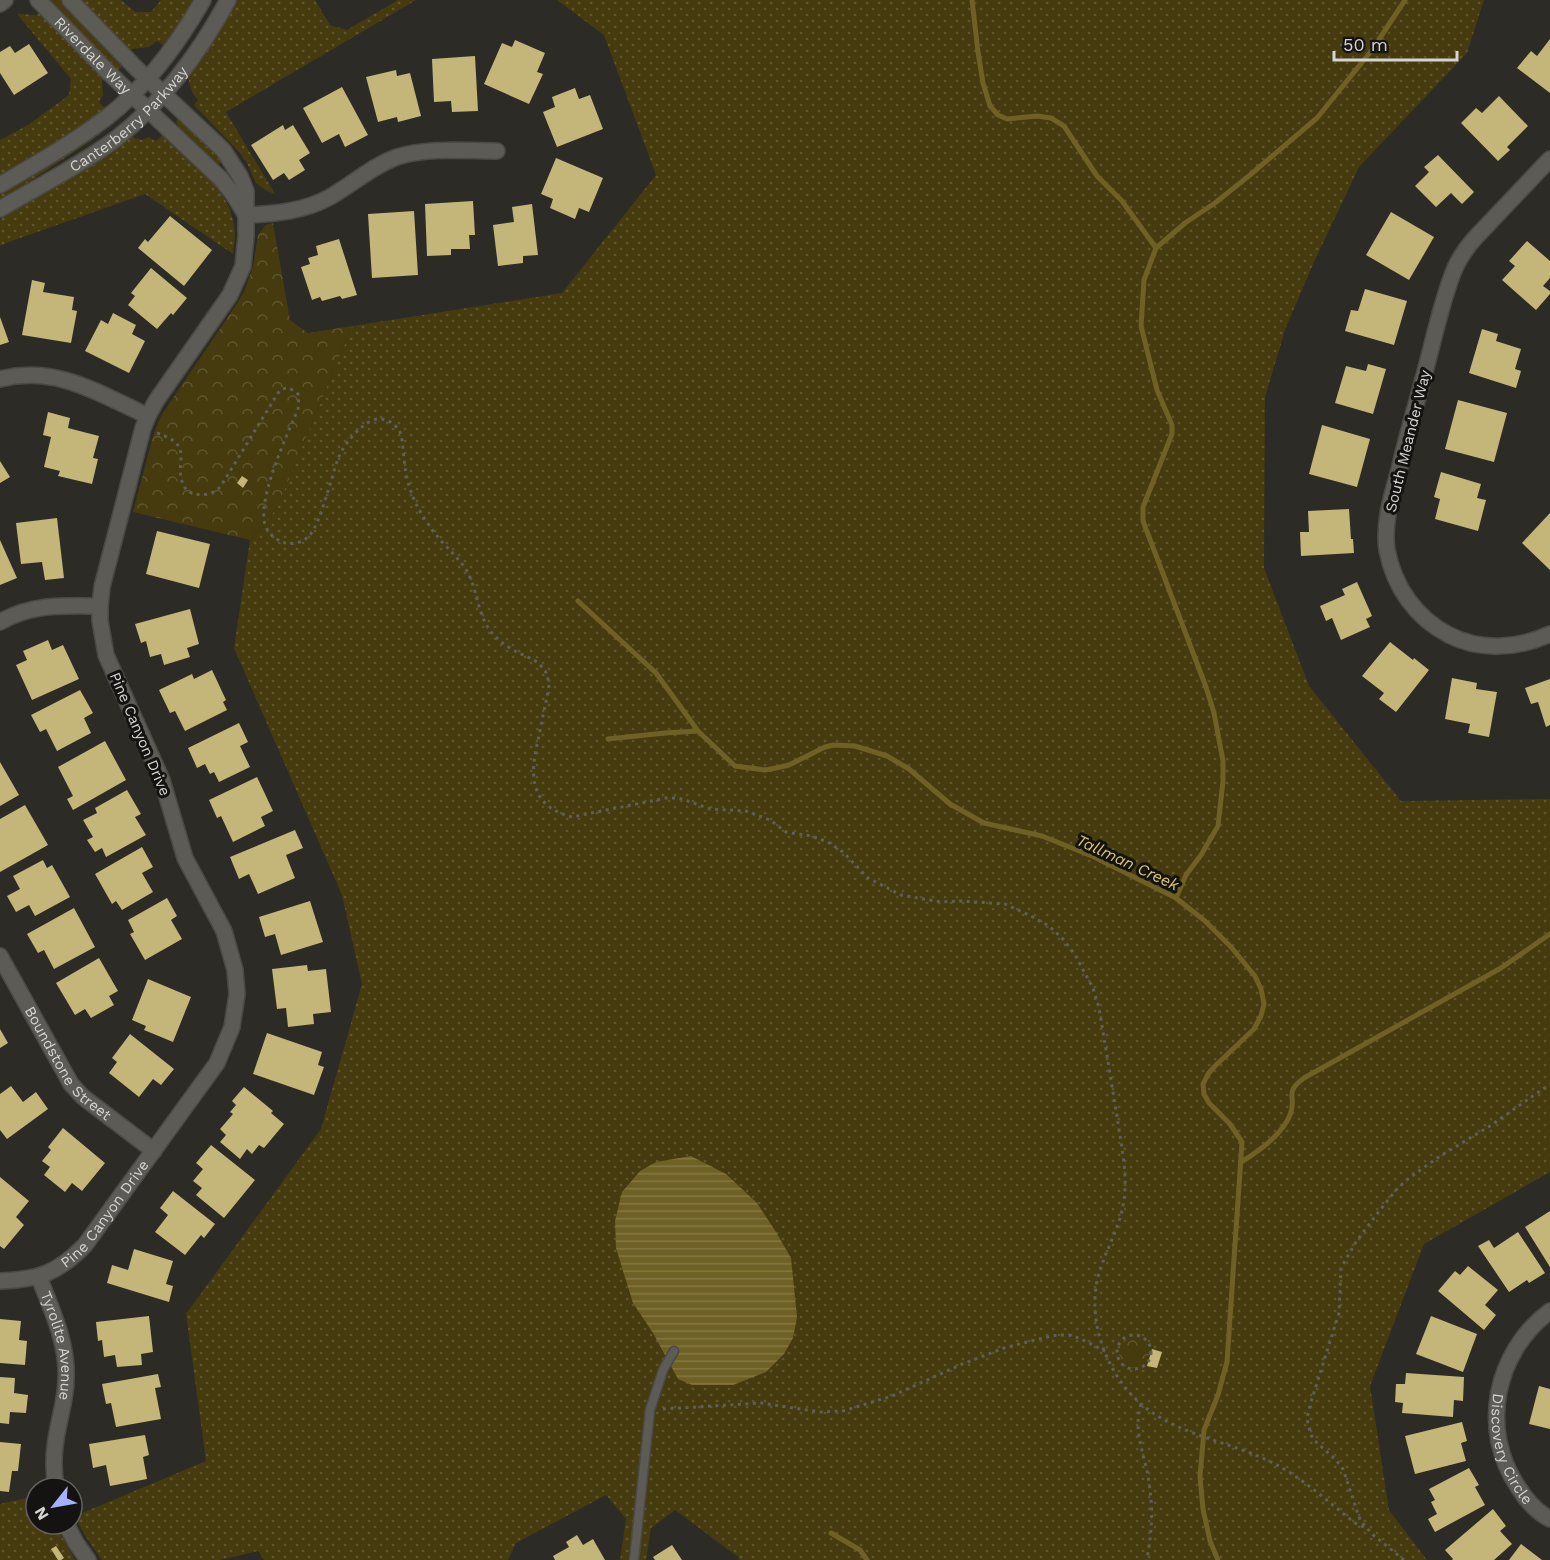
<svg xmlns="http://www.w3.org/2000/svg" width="1550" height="1560" font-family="'Work Sans',sans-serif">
<defs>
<pattern id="grass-dots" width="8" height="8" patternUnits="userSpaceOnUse" patternTransform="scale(1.5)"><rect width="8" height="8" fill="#453b0e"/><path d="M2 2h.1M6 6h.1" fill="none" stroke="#5f5630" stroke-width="1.8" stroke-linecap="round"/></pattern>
<pattern id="forest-crowns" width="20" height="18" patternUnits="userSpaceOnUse" patternTransform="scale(1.5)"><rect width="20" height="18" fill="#453b0e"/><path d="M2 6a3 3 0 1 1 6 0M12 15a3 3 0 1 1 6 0" fill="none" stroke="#5f5630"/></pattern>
<pattern id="water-rules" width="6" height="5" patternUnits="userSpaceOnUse" patternTransform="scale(1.5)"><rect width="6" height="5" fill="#6f6125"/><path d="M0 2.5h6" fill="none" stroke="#837744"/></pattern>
</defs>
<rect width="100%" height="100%" fill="#2c2b26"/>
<!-- grass -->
<g fill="url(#grass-dots)">
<path d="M 48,0 L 62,0 L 121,62 L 122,67 L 117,71 Z"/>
<path d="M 79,0 L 121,0 L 135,12 L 151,12 L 161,0 L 193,0 L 166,47 L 157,41 L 149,47 L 132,49 L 129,52 Z"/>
<path d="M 234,0 L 315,0 L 330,25 L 347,30 L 398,0 L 416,0 L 226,112 L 275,194 L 267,191 L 256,183 L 247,163 L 240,153 L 194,105 L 198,100 L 193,94 L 188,78 Z"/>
<path d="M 557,0 L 1484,0 L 1467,53 L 1359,167 L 1314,262 L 1286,327 L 1265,397 L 1264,568 L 1309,686 L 1401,801 L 1550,799 L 1550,1172 L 1424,1244 L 1370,1386 L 1389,1510 L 1427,1560 L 739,1560 L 738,1557 L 675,1510 L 651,1528 L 646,1560 L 620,1560 L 626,1519 L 606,1495 L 516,1543 L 508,1560 L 264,1560 L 258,1551 L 220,1560 L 102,1560 L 84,1534 L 75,1516 L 206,1461 L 186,1314 L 321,1129 L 362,984 L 342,895 L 234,648 L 250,540 L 277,508 L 352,326 L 562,293 L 656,175 L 604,35 Z"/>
<path d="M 40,11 L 105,79 L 102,81 L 103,95 L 99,102 L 106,110 L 72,134 L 0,177 L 0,140 L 28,125 L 69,95 L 71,79 L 17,14 L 36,15 Z"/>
<path d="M 125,111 L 125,114 L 92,140 L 0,201 L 0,192 Z"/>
<path d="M 179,119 L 182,119 L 220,156 L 222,160 L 220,164 L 214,163 L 178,128 L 176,121 Z"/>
<path d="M 132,135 L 135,138 L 142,140 L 149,137 L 155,141 L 163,135 C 190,160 230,188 234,226 C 236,236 234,245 233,254 L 145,194 L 6,243 L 0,246 L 0,219 L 83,170 Z"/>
<path d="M 36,1496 L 36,1524 L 55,1524 L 75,1560 L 0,1560 L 0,1504 Z"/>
</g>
<!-- forest -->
<g fill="url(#forest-crowns)">
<path d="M 273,223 L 290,320 L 308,333 L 352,326 L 277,508 L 250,540 L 133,512 L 153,436 L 161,416 L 236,305 L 244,292 L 253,266 L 258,235 L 266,225 Z"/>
<circle cx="1134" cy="1353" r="15"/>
</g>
<!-- water -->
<path fill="url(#water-rules)" d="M 691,1156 L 726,1174 L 757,1203 L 776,1232 L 791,1258 L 797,1317 L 793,1338 L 784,1354 L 766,1372 L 733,1385 L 692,1385 L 678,1379 L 653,1333 L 633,1303 L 616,1248 L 615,1221 L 622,1192 L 640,1171 L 656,1162 Z"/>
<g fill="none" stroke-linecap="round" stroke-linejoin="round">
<!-- stream -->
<g stroke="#6f6125" stroke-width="5">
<path d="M 972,0 L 978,52 L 983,83 L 990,106 L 998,115 L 1007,119 L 1037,116 L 1051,118 L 1064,126 L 1097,176 L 1122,201 L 1156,248 L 1144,280 L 1141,326 L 1157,390 L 1172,425 L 1172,434 L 1143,507 L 1143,521 L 1206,687 L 1214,713 L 1223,761 L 1223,781 L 1218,826 L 1201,855 L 1186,875 L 1176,898"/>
<path d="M 1156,248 L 1185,223 L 1215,203 L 1250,175 L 1317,118 L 1372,50 L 1405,0"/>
<path d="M 578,601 L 656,673 L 698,731 L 735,766 L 765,770 L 776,768 L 789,765 L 825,747 L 834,745 L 855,746 L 887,756 L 909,769 L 950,804 L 984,823 L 1042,836 L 1092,856 L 1176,898 L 1205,921 L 1231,947 L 1255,976 L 1261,989 L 1264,1004 L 1261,1016 L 1254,1029 L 1214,1067 L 1208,1074 L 1203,1084 L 1204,1094 L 1209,1103 L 1230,1124 L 1242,1142 L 1227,1362 L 1218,1395 L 1204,1430 L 1200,1477 L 1203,1509 L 1210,1541 L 1218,1560"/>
<path d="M 608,739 L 665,733 L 698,731"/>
<path d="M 1241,1162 C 1259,1151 1285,1133 1291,1112 C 1296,1095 1284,1093 1304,1078 L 1501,968 L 1550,934"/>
<path d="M 831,1533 L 860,1550 L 867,1560"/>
</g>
</g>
<!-- building -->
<g fill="#c4b579">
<path d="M 1550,39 L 1550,93 L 1517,68 L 1531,51 L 1537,56 Z"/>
<path d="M 515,40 L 545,53 L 537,72 L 543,74 L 529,104 L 484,84 L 502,43 L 512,47 Z"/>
<path d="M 29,44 L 48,73 L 14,95 L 0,73 L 0,52 L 10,46 L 15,53 Z"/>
<path d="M 475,56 L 478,111 L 452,112 L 451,101 L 434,102 L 432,59 Z"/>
<path d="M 396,70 L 397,76 L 410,73 L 421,116 L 398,122 L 397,117 L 378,122 L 366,77 Z"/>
<path d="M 342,87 L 368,135 L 345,147 L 339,134 L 322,143 L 303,108 Z"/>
<path d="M 575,88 L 579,99 L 590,95 L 603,129 L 557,147 L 543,112 L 555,107 L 552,97 Z"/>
<path d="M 1499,96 L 1528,126 L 1507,147 L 1510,150 L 1498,161 L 1461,123 L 1476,108 L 1482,113 Z"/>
<path d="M 283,125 L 285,130 L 293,125 L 310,153 L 299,160 L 305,170 L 289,180 L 284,173 L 273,180 L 251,145 Z"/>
<path d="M 1438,155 L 1474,192 L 1462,204 L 1451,193 L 1436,207 L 1415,186 L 1429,172 L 1424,167 Z"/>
<path d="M 556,158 L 603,178 L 589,212 L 579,208 L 575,219 L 550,208 L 553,199 L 541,194 Z"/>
<path d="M 473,201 L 475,235 L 469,235 L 470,249 L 451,249 L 451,255 L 427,256 L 425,204 Z"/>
<path d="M 532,204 L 538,255 L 523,256 L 523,263 L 498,266 L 493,225 L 514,222 L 512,207 Z"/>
<path d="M 414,211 L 418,275 L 372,278 L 368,214 Z"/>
<path d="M 1391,212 L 1434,237 L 1409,280 L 1366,255 Z"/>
<path d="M 170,216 L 212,250 L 184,286 L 138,248 L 145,239 L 148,242 Z"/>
<path d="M 339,239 L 357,295 L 342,299 L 340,296 L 322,301 L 320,297 L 312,300 L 301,267 L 310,264 L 308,258 L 318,255 L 316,246 Z"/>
<path d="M 1527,241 L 1550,261 L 1550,278 L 1543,286 L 1550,291 L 1550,294 L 1536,310 L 1502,280 L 1515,266 L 1509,261 Z"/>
<path d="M 151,268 L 187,298 L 173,315 L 171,313 L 157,329 L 128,305 L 135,296 L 131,293 Z"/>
<path d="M 32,280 L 45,283 L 43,292 L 74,297 L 72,310 L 77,311 L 71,343 L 22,335 Z"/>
<path d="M 1365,289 L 1407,301 L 1394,345 L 1345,331 L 1351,310 L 1358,311 Z"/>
<path d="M 113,313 L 136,325 L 132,334 L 145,341 L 129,373 L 85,351 L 101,320 L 108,324 Z"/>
<path d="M 0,317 L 9,342 L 0,345 Z"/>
<path d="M 1482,329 L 1498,334 L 1496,341 L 1521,349 L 1515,369 L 1521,371 L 1516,388 L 1469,373 Z"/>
<path d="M 1368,364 L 1386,369 L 1373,414 L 1335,403 L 1346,366 L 1366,371 Z"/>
<path d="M 1458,400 L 1507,413 L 1494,462 L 1445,449 Z"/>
<path d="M 48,412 L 70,418 L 68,428 L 99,436 L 93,458 L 98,459 L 92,484 L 58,476 L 60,471 L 44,467 L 51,437 L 43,435 Z"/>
<path d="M 1322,425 L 1370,439 L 1357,487 L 1309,474 Z"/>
<path d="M 0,461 L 10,477 L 0,483 Z"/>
<path d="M 1441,472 L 1481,484 L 1477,498 L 1486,500 L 1478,531 L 1435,519 L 1440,499 L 1434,497 Z"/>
<path d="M 242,476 L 248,480 L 243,488 L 237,483 Z"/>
<path d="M 1349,509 L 1351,539 L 1353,539 L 1354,553 L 1301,556 L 1300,532 L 1309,532 L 1308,511 Z"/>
<path d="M 1550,513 L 1550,570 L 1522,543 Z"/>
<path d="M 57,518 L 64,578 L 45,580 L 42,562 L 21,564 L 16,523 Z"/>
<path d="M 157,531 L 210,544 L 199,588 L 146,574 Z"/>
<path d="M 0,540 L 17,578 L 0,585 Z"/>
<path d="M 1357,582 L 1372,616 L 1366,619 L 1370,627 L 1341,640 L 1332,618 L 1326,621 L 1320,606 L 1345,595 L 1342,589 Z"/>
<path d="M 190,609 L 199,644 L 187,648 L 190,657 L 164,665 L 161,654 L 150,657 L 146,641 L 141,643 L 135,624 Z"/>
<path d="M 48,640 L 52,650 L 63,645 L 79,679 L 32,700 L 16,665 L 27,660 L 23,651 Z"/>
<path d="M 1390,642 L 1413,660 L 1414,658 L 1429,670 L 1396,712 L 1379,699 L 1384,693 L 1362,676 Z"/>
<path d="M 212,670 L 226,700 L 223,702 L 227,710 L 185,731 L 175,711 L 170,713 L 159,690 L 192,674 L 194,679 Z"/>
<path d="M 1452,678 L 1477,683 L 1476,689 L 1497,692 L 1489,737 L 1468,733 L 1470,724 L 1445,719 Z"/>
<path d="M 1550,679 L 1550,725 L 1546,727 L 1538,702 L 1531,704 L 1525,688 Z"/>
<path d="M 80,690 L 93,713 L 84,718 L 91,733 L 57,751 L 46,729 L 40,732 L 31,715 Z"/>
<path d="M 239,723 L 248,742 L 240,746 L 250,767 L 219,782 L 214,772 L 210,774 L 205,764 L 197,768 L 188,748 Z"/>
<path d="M 105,741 L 126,780 L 73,810 L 67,799 L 73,796 L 58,767 Z"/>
<path d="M 0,762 L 19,795 L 0,806 Z"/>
<path d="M 257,777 L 273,811 L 261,817 L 265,826 L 233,842 L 221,816 L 217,818 L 209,800 Z"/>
<path d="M 127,790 L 141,814 L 135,817 L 146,835 L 106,857 L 102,848 L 95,852 L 87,840 L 93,837 L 83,820 L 97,813 L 95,808 Z"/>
<path d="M 25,805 L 48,845 L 0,872 L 0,819 Z"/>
<path d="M 295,830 L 303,848 L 286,855 L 295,878 L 258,894 L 249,874 L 239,879 L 230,857 Z"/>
<path d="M 142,847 L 153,867 L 142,873 L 153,892 L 122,910 L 116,901 L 112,904 L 95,874 Z"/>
<path d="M 43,860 L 47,868 L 52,865 L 70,897 L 35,916 L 29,905 L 16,912 L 7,896 L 20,889 L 13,876 Z"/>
<path d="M 167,898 L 177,916 L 171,920 L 182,939 L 145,960 L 130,934 L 134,932 L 128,920 Z"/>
<path d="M 310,901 L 323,942 L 281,955 L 275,934 L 265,937 L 259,917 Z"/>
<path d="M 74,908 L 95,947 L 54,969 L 44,950 L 38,953 L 27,934 Z"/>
<path d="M 99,958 L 118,991 L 109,996 L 114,1005 L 91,1018 L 85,1009 L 75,1015 L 56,983 Z"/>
<path d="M 307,965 L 308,971 L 326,969 L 331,1012 L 313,1014 L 314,1024 L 288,1027 L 286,1008 L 277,1009 L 272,969 Z"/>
<path d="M 148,979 L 191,997 L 173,1042 L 144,1030 L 146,1026 L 132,1020 Z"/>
<path d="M 0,1029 L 8,1043 L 0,1048 Z"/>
<path d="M 267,1033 L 322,1052 L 318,1065 L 324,1067 L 314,1095 L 253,1074 Z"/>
<path d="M 130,1034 L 174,1069 L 161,1085 L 153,1079 L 139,1097 L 109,1073 L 117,1062 L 112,1058 Z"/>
<path d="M 11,1086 L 23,1102 L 36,1092 L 48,1109 L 7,1139 L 0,1130 L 0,1094 Z"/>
<path d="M 244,1087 L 273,1111 L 271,1113 L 284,1124 L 264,1148 L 259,1145 L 252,1154 L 247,1149 L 240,1159 L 220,1142 L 226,1135 L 220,1129 L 233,1114 L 230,1112 L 236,1105 L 232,1101 Z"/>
<path d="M 63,1128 L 105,1163 L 82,1191 L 72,1183 L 65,1192 L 44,1175 L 50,1167 L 42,1161 L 51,1150 L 48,1147 Z"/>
<path d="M 211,1145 L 255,1180 L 224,1218 L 196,1195 L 202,1188 L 193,1181 L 203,1169 L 196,1163 Z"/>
<path d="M 0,1177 L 29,1201 L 16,1217 L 24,1225 L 4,1249 L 0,1246 Z"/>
<path d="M 173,1191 L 215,1224 L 204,1238 L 201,1235 L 185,1255 L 155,1232 L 168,1215 L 160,1208 Z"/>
<path d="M 1550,1211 L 1550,1267 L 1525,1227 Z"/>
<path d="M 1518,1232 L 1545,1273 L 1529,1283 L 1527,1280 L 1509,1292 L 1478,1246 L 1489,1240 L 1494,1248 Z"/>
<path d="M 134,1249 L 173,1261 L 166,1284 L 173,1286 L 169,1302 L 107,1283 L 112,1265 L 128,1270 Z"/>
<path d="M 1468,1266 L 1498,1290 L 1485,1305 L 1496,1315 L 1484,1330 L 1438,1291 L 1455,1271 L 1460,1275 Z"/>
<path d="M 149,1316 L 153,1352 L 141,1354 L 142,1365 L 117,1367 L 115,1355 L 104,1357 L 102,1340 L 98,1341 L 96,1322 Z"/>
<path d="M 1431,1316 L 1477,1334 L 1463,1372 L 1416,1354 Z"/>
<path d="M 0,1319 L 21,1321 L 19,1340 L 27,1341 L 25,1365 L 0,1363 Z"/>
<path d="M 1152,1349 L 1162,1352 L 1157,1368 L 1147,1366 Z"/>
<path d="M 1406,1373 L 1464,1377 L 1463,1401 L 1454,1400 L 1453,1417 L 1402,1413 L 1403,1403 L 1395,1402 L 1396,1384 L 1405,1384 Z"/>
<path d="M 158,1374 L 161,1387 L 155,1388 L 161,1419 L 116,1427 L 111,1403 L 106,1404 L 102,1384 Z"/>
<path d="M 0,1377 L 15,1378 L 14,1393 L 28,1395 L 26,1413 L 10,1412 L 9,1424 L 0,1423 Z"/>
<path d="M 1539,1386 L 1550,1389 L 1550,1429 L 1529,1424 Z"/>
<path d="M 1462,1422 L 1467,1441 L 1461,1443 L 1466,1461 L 1415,1474 L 1405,1436 Z"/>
<path d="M 145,1435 L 149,1455 L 143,1457 L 147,1479 L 110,1486 L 106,1465 L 93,1468 L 89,1444 Z"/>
<path d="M 0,1442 L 21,1444 L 18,1471 L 12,1471 L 9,1492 L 0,1491 Z"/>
<path d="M 1469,1468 L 1479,1485 L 1475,1487 L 1485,1505 L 1435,1532 L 1428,1519 L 1437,1514 L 1431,1502 L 1435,1500 L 1429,1489 Z"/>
<path d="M 1493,1509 L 1506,1526 L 1500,1531 L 1512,1544 L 1494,1560 L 1452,1560 L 1453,1559 L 1445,1550 Z"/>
<path d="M 577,1535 L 583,1545 L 593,1539 L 605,1560 L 555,1560 L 553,1556 L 569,1547 L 566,1542 Z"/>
<path d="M 1521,1544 L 1542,1560 L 1509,1560 Z"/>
<path d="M 672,1545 L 682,1560 L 655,1560 L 653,1557 Z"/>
<path d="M 56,1546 L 64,1558 L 61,1560 L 58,1560 L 51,1549 Z"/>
</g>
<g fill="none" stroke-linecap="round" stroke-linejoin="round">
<defs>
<path id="service" d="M 634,1560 L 650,1410 L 663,1370 L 674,1351"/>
<g id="minor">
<path id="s1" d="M 38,0 L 109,73 L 221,179 L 233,194 L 246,215"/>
<path d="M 0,4 L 5,0"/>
<path d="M 1550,159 L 1475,238 C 1467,247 1460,257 1455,268 C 1443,296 1435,334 1427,364 C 1418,399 1407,434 1399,470 C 1392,495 1383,523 1387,550 C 1394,587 1416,618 1449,635 C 1480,651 1518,649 1550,634"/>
<path d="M 246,215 C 275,214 305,211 330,197 C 353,184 372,166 397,157 C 429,147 465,151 497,151"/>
<path d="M 0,379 C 56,365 98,393 148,416"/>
<path d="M 0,622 C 33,603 63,606 100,606"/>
<path id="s2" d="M 0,956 L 71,1084 L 83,1097 L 154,1151"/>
<path id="s3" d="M 39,1277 C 51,1309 68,1343 66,1379 C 66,1402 57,1424 55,1447 C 53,1461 54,1474 56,1488"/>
<path id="s4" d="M 0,1281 C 38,1280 58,1273 85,1245 L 217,1063 L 232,1027 L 237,994 L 235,970 L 224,931 L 185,858 L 162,780 L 106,655 L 100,621 L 100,606 L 102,587 L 143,428 L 148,416 L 156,401 L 230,295 L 243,266 L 246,236 L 246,191 L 240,176 L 224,151 L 218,145 L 136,68 L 70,0"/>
<path id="s5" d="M 1550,1311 C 1495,1352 1479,1429 1518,1487 C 1526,1500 1537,1512 1550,1519"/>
<path d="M 66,1524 L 76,1543 L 88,1560"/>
</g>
<g id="tertiary">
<path d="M 0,185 C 36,164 73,143 106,118 C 146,87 178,44 203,0"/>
<path id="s6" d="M 0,209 C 39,186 81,165 117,138 C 164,101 200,52 228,0"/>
</g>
</defs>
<!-- service casing -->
<use href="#service" stroke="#4a4945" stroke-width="11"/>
<!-- minor casing -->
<use href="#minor" stroke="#4a4945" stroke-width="18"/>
<!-- tertiary casing -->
<use href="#tertiary" stroke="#4a4945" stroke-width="18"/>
<!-- path -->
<g stroke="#5f5e5a" stroke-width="3" stroke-dasharray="3 4.5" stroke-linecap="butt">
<path d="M 157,433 C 200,447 168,465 187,491 C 199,497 212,496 221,486 L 278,393 C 285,385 292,388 299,395 L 298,409 C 288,433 253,507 267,529 C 271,536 278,541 285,543 C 294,545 303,542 309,536 C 321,523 331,477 338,459 C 342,448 352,435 362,427 C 366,424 372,419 378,419 C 386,418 396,424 400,432 C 403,440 403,450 404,459 C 406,481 412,499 424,518 C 429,524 432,531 437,536 C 447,549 462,560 469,575 C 478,594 478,616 492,633 C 500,642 510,649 521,654 C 528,657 536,660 541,666 C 547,671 548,678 549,686 C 546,703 542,719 539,736 C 530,773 527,805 572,817 L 666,798 L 679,798 L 710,809 L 746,811 L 770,820 L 786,832 L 811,836 L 828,842 L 843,852 L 868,878 L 901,895 L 941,902 L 961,901 L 1005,904 L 1029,915 L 1049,926 L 1064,940 L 1075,955 L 1093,988 L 1099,1008 C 1105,1044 1111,1080 1117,1116 C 1120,1139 1126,1164 1125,1188 C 1124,1220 1110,1240 1100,1270 C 1084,1318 1107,1378 1146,1408 C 1182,1436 1231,1442 1271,1462 C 1302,1477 1328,1502 1355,1523 L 1366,1528"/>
<circle cx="1134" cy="1352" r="17"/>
<path d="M 1141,1404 C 1134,1428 1141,1444 1146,1467 C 1149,1478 1150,1489 1151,1500 C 1153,1520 1150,1540 1147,1560"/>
<path d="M 663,1409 L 761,1403 L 820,1412 L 843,1411 L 892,1396 L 960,1365 L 1004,1348 L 1047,1337 L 1058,1335 L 1069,1335 L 1079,1338 L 1105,1351"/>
<path d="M 1404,1560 L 1372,1534 L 1360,1520 L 1343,1469 L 1336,1460 L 1314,1440 L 1311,1435 L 1308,1423 L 1307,1418 L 1311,1402 L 1339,1313 L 1341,1268 L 1356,1242 L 1380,1210 L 1396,1190 L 1408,1179 L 1437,1158 L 1490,1126 L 1550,1084"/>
</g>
<!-- service -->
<use href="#service" stroke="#5c5b56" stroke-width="8"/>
<!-- minor -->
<use href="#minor" stroke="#5c5b56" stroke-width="15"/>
<!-- tertiary -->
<use href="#tertiary" stroke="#5c5b56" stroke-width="15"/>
</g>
<g text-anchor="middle" stroke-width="6" stroke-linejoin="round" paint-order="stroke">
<!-- street labels -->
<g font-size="15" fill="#d5d4d1" stroke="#141311">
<text dy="5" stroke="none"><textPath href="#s1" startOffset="78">Riverdale Way</textPath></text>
<text dy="5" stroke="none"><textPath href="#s6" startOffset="158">Canterberry Parkway</textPath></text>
<text transform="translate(1408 441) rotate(-76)" y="5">South Meander Way</text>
<text transform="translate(140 734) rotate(67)" y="5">Pine Canyon Drive</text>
<text dy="5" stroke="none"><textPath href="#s2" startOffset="128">Boundstone Street</textPath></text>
<text dy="5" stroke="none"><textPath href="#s4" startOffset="132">Pine Canyon Drive</textPath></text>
<text dy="5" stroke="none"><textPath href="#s3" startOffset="72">Tyrolite Avenue</textPath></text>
<text dy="5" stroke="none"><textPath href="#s5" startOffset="158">Discovery Circle</textPath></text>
</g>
<!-- water labels -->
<g font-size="16" font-style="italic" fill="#dcc76f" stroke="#141311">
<text transform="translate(1128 862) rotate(25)" y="6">Tallman Creek</text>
</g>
</g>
<!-- north arrow -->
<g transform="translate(54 1506) rotate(239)"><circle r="28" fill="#141311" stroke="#61605e" stroke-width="1.5"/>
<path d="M0-4.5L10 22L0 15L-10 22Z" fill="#a5b1fc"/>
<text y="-9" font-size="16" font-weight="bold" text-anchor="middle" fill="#d5d4d1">N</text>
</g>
<!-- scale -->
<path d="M1334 51v9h123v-9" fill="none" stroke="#d5d4d1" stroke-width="3"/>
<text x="1343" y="51" font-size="18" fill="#d5d4d1" stroke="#141311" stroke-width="4.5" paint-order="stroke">50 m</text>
</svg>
